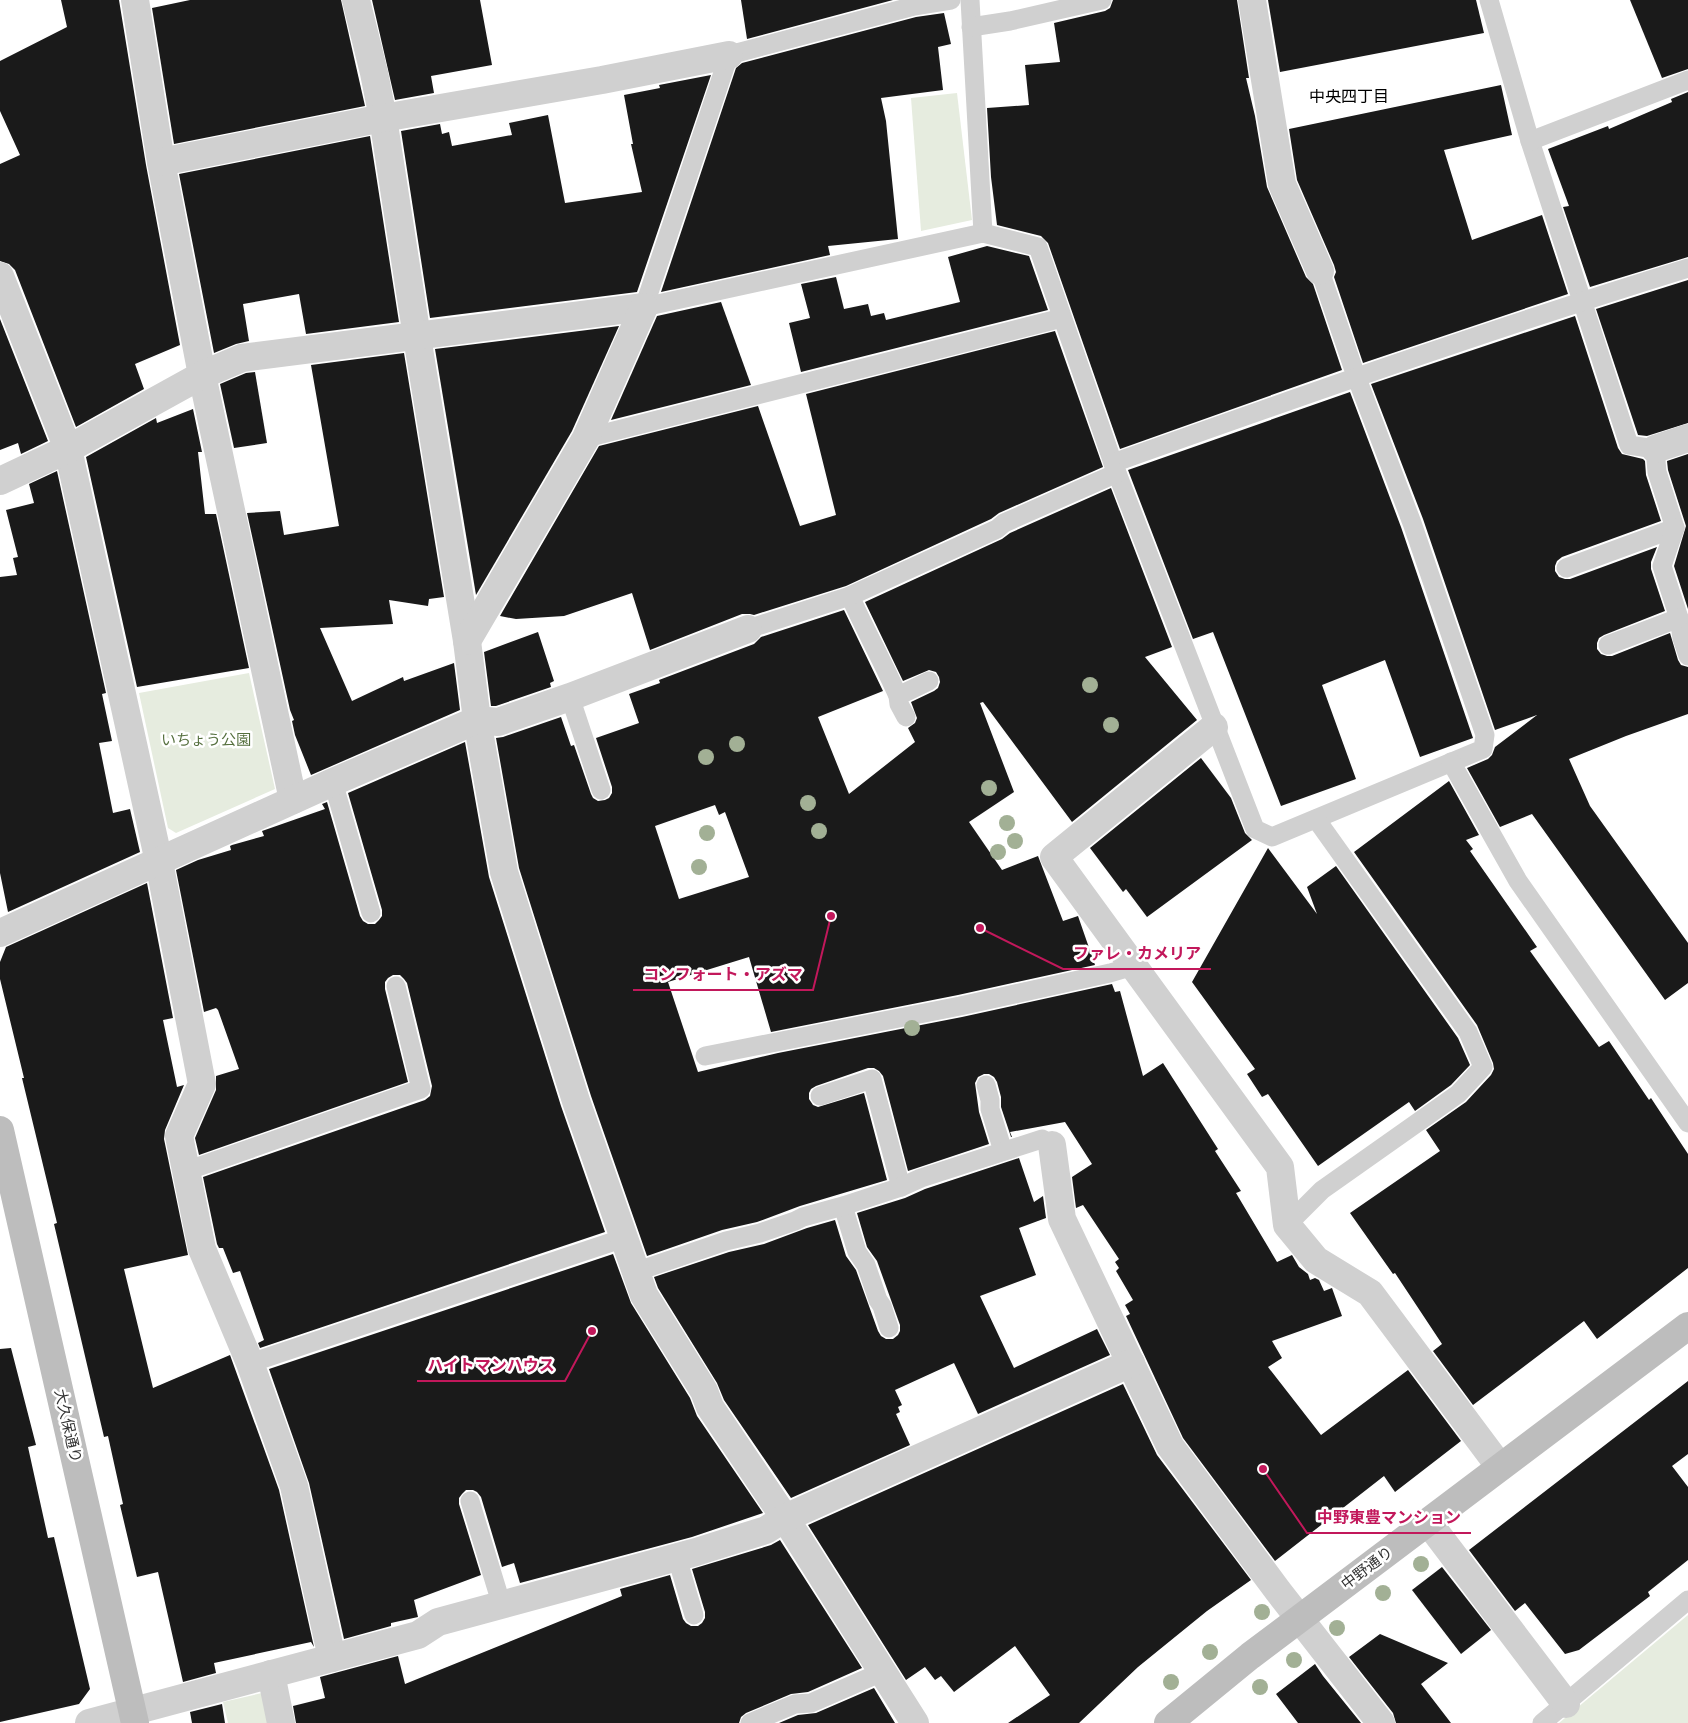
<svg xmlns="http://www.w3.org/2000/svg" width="1688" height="1723" font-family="Signika,'Noto Sans JP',sans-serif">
<rect width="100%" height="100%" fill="#fff"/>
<!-- park -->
<g fill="#e6ecdf">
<path d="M 957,93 L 972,220 L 921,231 L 911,98 Z"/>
<path d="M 249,673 L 275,789 L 176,833 L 168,828 L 139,693 Z"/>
<path d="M 1688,1615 L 1688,1723 L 1559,1723 Z"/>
<path d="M 262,1693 L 269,1723 L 228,1723 L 223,1702 Z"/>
</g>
<!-- building -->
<g fill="#1a1a1a" fill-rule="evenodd">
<path d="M 61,0 L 119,0 L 146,165 L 180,345 L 135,364 L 144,389 L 76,427 L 15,270 L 9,264 L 0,261 L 0,164 L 20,155 L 0,111 L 0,61 L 67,27 Z"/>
<path d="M 190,0 L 341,0 L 365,106 L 174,144 L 152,8 Z"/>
<path d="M 372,0 L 480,0 L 492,65 L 431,76 L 434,93 L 395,100 Z"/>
<path d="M 741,0 L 893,0 L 747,39 Z"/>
<path d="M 1113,0 L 1237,0 L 1249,78 L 1246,78 L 1255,116 L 1267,187 L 1306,277 L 1313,284 L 1342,370 L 1120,449 L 1048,243 L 1041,236 L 997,225 L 991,177 L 987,108 L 1029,105 L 1025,65 L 1060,62 L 1054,23 L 1105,11 L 1110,8 Z"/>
<path d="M 1268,0 L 1476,0 L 1484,33 L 1280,72 Z"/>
<path d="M 1630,0 L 1688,0 L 1688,69 L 1662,78 Z"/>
<path d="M 944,13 L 951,44 L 938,47 L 943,90 L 881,98 L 886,121 L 898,239 L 828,246 L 830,255 L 661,292 L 736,68 L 742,63 L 916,17 Z"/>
<path d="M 711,75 L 637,292 L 430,318 L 401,131 L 440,124 L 442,134 L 449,132 L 452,146 L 512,135 L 509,123 L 548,115 L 565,203 L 642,192 L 631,144 L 633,144 L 624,95 L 660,88 L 659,85 Z"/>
<path d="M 1501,85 L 1512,135 L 1444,150 L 1472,240 L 1542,215 L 1568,294 L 1363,363 L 1334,277 L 1336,272 L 1334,265 L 1297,180 L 1289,129 Z"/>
<path d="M 1688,92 L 1688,257 L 1590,287 L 1563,207 L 1569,206 L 1548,149 L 1608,126 L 1609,129 L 1672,102 L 1671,99 Z"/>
<path d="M 370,136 L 399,322 L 306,334 L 299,294 L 243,304 L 249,341 L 236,344 L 214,353 L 179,174 Z"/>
<path d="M 987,246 L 1029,256 L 1048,310 L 801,372 L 789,323 L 810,318 L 801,284 L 836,277 L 844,309 L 868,304 L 871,316 L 884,313 L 886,320 L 960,302 L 948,257 Z"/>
<path d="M 1688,280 L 1688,423 L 1647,436 L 1638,435 L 1596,309 Z"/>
<path d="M 721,302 L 751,385 L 611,420 L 657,316 Z"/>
<path d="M 1575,316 L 1618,448 L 1622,454 L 1643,459 L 1645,461 L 1646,475 L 1661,521 L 1562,557 L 1557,561 L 1555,566 L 1555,571 L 1559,577 L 1565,579 L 1570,579 L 1657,547 L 1651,562 L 1651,569 L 1665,611 L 1604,635 L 1599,638 L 1597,643 L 1597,649 L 1601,654 L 1607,656 L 1612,656 L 1670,633 L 1678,660 L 1681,665 L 1688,667 L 1688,714 L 1626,736 L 1569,759 L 1590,806 L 1688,943 L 1688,983 L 1665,1000 L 1532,814 L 1500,827 L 1467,768 L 1488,759 L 1492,755 L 1495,747 L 1537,715 L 1495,730 L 1423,519 L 1371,384 Z"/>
<path d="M 0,319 L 48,441 L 21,454 L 18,443 L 0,450 Z"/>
<path d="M 619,326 L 572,431 L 476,595 L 435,349 Z"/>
<path d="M 1055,331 L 1103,467 L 999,513 L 991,519 L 846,586 L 754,615 L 750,614 L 742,614 L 650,650 L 632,593 L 564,616 L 516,619 L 500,616 L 599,446 L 758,406 L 800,526 L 836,515 L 806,394 Z"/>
<path d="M 404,353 L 444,597 L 429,599 L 428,606 L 389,600 L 393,624 L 320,628 L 352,701 L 403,677 L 404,681 L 454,663 L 460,710 L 311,775 L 295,735 L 292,721 L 294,720 L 290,710 L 247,513 L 280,511 L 284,535 L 339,526 L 311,365 Z"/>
<path d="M 255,372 L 267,443 L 234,448 L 220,384 L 246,373 Z"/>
<path d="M 1350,392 L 1401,527 L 1473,738 L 1420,757 L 1385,660 L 1322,685 L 1356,779 L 1281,806 L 1213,632 L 1193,639 L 1128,470 Z"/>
<path d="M 193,409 L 202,452 L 198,452 L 205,514 L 216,514 L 249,668 L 137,687 L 86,457 L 156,418 L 157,423 Z"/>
<path d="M 1688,454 L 1688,609 L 1674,566 L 1686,526 L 1668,470 L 1667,461 Z"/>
<path d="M 57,471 L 106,693 L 102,694 L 112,741 L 99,743 L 113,813 L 130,809 L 140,852 L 8,912 L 0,873 L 0,577 L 17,575 L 13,558 L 18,557 L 6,510 L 34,503 L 29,484 Z"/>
<path d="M 1111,488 L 1172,647 L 1145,657 L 1197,720 L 1072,822 L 983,702 L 980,703 L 1014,792 L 969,822 L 1002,870 L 1038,856 L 1063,921 L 1078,916 L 1095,965 L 958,995 L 771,1032 L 749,957 L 668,982 L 698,1072 L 778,1053 L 962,1017 L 1112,984 L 1115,992 L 1120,991 L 1143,1076 L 1163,1063 L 1218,1149 L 1215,1151 L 1241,1191 L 1236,1193 L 1277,1262 L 1292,1255 L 1299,1267 L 1308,1274 L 1310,1280 L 1315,1278 L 1319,1280 L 1324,1291 L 1332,1288 L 1342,1316 L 1272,1341 L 1282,1358 L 1268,1367 L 1321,1435 L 1408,1370 L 1461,1441 L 1395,1492 L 1384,1476 L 1275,1561 L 1183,1438 L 1126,1316 L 1130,1314 L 1125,1305 L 1133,1300 L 1116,1271 L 1119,1268 L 1115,1262 L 1119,1259 L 1083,1205 L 1076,1208 L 1072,1177 L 1092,1164 L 1065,1122 L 1010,1132 L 1012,1137 L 1011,1137 L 1001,1107 L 1001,1097 L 997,1082 L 994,1077 L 989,1074 L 984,1074 L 978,1077 L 975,1083 L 979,1112 L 989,1144 L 908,1171 L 883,1076 L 879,1071 L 874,1068 L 868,1068 L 816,1086 L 811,1089 L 809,1093 L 809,1099 L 813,1105 L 818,1107 L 864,1093 L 887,1180 L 800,1206 L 757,1222 L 722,1230 L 647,1256 L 591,1096 L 519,868 L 496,738 L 503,737 L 561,717 L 571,746 L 574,745 L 591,794 L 593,798 L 598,801 L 605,800 L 609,798 L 612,793 L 612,787 L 596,738 L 639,723 L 629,694 L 660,683 L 659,680 L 754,644 L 761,637 L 844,610 L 883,691 L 818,717 L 849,794 L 915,742 L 908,728 L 915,723 L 917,718 L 911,702 L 934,691 L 938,688 L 940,682 L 939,677 L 936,672 L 929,670 L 903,681 L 865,602 L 1002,539 L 1010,533 ZM 715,805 L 719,815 L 725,812 L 749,877 L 679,899 L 655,826 Z"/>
<path d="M 538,632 L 554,681 L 550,683 L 551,687 L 496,706 L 491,706 L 484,652 Z"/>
<path d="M 465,742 L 489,877 L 561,1106 L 605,1232 L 260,1348 L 258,1343 L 264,1340 L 240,1271 L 233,1273 L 223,1248 L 219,1248 L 217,1244 L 203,1177 L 425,1100 L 430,1096 L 432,1086 L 407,983 L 404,979 L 400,975 L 393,975 L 388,978 L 385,982 L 385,989 L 408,1082 L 199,1155 L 195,1138 L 216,1090 L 216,1076 L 239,1069 L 218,1010 L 216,1008 L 204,1012 L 176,870 L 198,860 L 231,850 L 230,846 L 232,845 L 264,836 L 262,831 L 325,809 L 322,804 L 327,802 L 360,916 L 363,921 L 368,924 L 375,924 L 379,920 L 382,916 L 382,910 L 348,793 Z"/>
<path d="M 1201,758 L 1231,798 L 1245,833 L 1252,840 L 1147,917 L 1126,889 L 1123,892 L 1090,848 Z"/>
<path d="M 1449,781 L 1479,835 L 1466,840 L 1473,849 L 1470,851 L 1537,947 L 1530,951 L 1599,1047 L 1609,1041 L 1649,1100 L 1651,1098 L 1688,1154 L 1688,1268 L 1597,1339 L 1584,1321 L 1473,1405 L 1433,1351 L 1442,1344 L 1395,1273 L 1393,1274 L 1350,1213 L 1440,1151 L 1426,1130 L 1466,1102 L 1491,1075 L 1494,1069 L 1493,1063 L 1477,1025 L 1354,852 Z"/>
<path d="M 1268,848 L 1317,914 L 1307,887 L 1336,866 L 1458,1038 L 1470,1065 L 1451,1085 L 1415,1111 L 1409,1102 L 1318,1166 L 1268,1094 L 1262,1097 L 1247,1074 L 1255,1069 L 1192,982 Z"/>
<path d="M 147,883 L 173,1018 L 163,1020 L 177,1087 L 184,1085 L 165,1130 L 164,1139 L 188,1255 L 124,1269 L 153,1388 L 230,1355 L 279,1490 L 314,1647 L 311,1642 L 214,1663 L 216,1673 L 183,1682 L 158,1572 L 137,1577 L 120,1505 L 123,1504 L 108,1436 L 104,1437 L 54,1224 L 57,1223 L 22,1078 L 24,1078 L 0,979 L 0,962 L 6,947 Z"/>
<path d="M 1019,1158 L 1034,1202 L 1043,1196 L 1046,1218 L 1019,1228 L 1036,1275 L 980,1296 L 1014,1368 L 1097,1329 L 1110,1355 L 978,1414 L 954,1363 L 895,1390 L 902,1405 L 898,1407 L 900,1412 L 896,1414 L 910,1445 L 791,1498 L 724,1400 L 717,1383 L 658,1288 L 654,1277 L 729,1252 L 764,1244 L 807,1228 L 835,1220 L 846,1256 L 856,1270 L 878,1331 L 881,1336 L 886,1339 L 893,1339 L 898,1335 L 900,1331 L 900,1325 L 877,1261 L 867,1247 L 857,1213 L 905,1198 L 925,1189 Z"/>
<path d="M 613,1254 L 631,1303 L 690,1398 L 697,1416 L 763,1513 L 692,1537 L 520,1583 L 514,1563 L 502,1567 L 481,1497 L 477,1492 L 473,1490 L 466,1490 L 462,1494 L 459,1498 L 459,1504 L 481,1575 L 414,1600 L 418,1617 L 391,1623 L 391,1626 L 344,1639 L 309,1483 L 269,1369 Z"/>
<path d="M 11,1348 L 36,1445 L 28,1447 L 48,1538 L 54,1537 L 90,1689 L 79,1704 L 0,1722 L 0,1349 Z"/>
<path d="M 1688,1381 L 1688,1454 L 1672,1466 L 1688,1487 L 1688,1560 L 1648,1592 L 1650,1596 L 1579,1650 L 1565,1654 L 1525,1603 L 1515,1611 L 1469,1550 Z"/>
<path d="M 1123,1384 L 1157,1455 L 1251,1580 L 1207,1611 L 1138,1667 L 1079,1723 L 1008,1723 L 1050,1695 L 1015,1646 L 954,1692 L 941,1676 L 935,1680 L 925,1667 L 906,1680 L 808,1525 Z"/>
<path d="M 780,1540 L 862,1668 L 808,1692 L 791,1694 L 746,1713 L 741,1717 L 739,1723 L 296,1723 L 293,1706 L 325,1698 L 320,1677 L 398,1656 L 405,1684 L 622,1596 L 620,1589 L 670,1575 L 683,1619 L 686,1623 L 691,1626 L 698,1626 L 702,1623 L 705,1618 L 705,1612 L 692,1569 L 771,1545 Z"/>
<path d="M 1442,1567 L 1491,1630 L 1461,1654 L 1412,1590 Z"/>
<path d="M 1380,1634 L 1448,1663 L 1421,1684 L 1451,1723 L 1396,1723 L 1393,1713 L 1349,1657 Z"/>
<path d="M 1315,1664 L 1323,1676 L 1361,1723 L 1298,1723 L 1276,1694 Z"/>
<path d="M 874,1688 L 895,1723 L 779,1723 L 798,1715 L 816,1713 Z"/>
<path d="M 222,1704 L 225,1723 L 192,1723 L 190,1712 Z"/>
</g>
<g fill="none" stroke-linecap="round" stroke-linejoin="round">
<!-- service -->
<g stroke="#d0d0d0" stroke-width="19">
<path d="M 970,0 L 983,233"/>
<path d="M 1489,0 L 1530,141 L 1629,445 L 1655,449 L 1657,472 L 1675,528 L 1566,568"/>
<path d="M 971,27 L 1010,21 L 1102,0"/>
<path d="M 1530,141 L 1688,80"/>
<path d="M 644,307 L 983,233 L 1038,247 L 1113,463 L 1255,829 L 1272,837 L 1483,749 L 1485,735 L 1412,523 L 1356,376 L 1320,271"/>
<path d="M 644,307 L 729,55 L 914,6 L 951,0"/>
<path d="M 586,438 L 1062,318"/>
<path d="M 1113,463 C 1304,395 1494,328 1688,268"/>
<path d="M 1675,528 L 1662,566 L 1679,618 L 1682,638 L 1688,656"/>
<path d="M 850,596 C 865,630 883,662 898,696 L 899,704 L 906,717"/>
<path d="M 748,629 L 850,596 L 997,529 L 1004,523 L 1117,473"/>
<path d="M 1608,645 L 1679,618"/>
<path d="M 898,696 L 929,681"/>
<path d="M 570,697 L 601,790"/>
<path d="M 1451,762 L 1518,881 L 1688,1123"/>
<path d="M 333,782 L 371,913"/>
<path d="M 705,1056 L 960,1006 L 1110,973 L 1134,966"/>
<path d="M 986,1085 L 990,1100 L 990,1109 L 1003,1151"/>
<path d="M 820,1096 L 872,1079 L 901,1187"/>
<path d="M 186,1171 L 421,1089 L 396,986"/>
<path d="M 843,1206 L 857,1252 L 866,1265 L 878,1300 L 882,1306 L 889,1328"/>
<path d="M 1287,1225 L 1322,1190 L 1458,1094 L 1483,1067 L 1468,1032 L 1316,819"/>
<path d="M 635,1272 L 726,1241 L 760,1233 L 795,1221 L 803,1217 L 843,1206 L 901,1187 L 921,1178 L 1042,1139 L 1052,1145"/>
<path d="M 250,1363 L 624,1238"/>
<path d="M 470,1501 L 502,1606"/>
<path d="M 677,1558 L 694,1615"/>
<path d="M 750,1723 L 795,1704 L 811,1703 L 882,1672"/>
<path d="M 1542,1723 L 1688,1600"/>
</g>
<!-- minor -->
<g stroke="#d0d0d0" stroke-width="28">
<path d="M 135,0 L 161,162 L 202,375 L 293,800"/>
<path d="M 356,0 L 374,73 L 383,118 L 417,337 L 467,641 L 477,720 L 504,872 L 576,1101 L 644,1295 L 704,1391 L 710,1407 L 785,1518 L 915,1723"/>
<path d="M 1252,0 L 1282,184 L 1320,271"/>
<path d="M 161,162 L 383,118 L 602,80 L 729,55"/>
<path d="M 0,276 L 68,449 L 159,862 L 202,1084 L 179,1136 L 202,1249 L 250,1363 L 294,1486 L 332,1658"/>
<path d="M 1655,449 L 1688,438"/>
<path d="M 0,481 L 68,449 L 202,375 L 242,358 L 644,307"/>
<path d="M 467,641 L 586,438 L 644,307"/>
<path d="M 1214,727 L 1054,857 L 1280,1167 L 1287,1225 L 1316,1260 L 1370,1293 L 1500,1467"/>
<path d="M 0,933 L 333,782 L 477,720 L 498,722 L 570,697 L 748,629"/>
<path d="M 1052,1145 L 1062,1219 L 1170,1446 L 1278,1591 L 1381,1723"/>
<path d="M 1428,1522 L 1566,1704"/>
<path d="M 271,1674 L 281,1723"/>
<path d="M 89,1723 L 418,1635 L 438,1622 L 696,1552 L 766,1530 L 785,1518 L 1131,1363"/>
</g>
<!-- secondary -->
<g stroke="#bdbdbd" stroke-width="28">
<path d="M 0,1130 L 135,1723"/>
<path d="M 1168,1723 L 1250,1656 L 1688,1326"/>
</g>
</g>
<!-- trees -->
<g fill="#a2b095">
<circle cx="1090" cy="685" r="8"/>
<circle cx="1111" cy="725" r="8"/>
<circle cx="737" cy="744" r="8"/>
<circle cx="706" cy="757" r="8"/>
<circle cx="989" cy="788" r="8"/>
<circle cx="808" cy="803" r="8"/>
<circle cx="1007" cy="823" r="8"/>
<circle cx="819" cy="831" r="8"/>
<circle cx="707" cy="833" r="8"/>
<circle cx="1015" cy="841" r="8"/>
<circle cx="998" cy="852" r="8"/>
<circle cx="699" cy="867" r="8"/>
<circle cx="912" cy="1028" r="8"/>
<circle cx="1421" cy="1564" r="8"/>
<circle cx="1383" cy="1593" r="8"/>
<circle cx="1262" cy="1612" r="8"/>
<circle cx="1337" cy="1628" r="8"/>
<circle cx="1210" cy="1652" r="8"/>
<circle cx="1294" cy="1660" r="8"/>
<circle cx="1171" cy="1682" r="8"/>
<circle cx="1260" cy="1687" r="8"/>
</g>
<g text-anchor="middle" stroke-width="5" stroke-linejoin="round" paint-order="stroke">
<!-- park labels -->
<g font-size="15" fill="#56703f" stroke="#fff">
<text x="206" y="745">いちょう公園</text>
</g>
<!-- street labels -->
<g font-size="15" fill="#333" stroke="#fff">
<text transform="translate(68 1426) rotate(77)" y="5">大久保通り</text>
<text transform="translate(1367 1568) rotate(-37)" y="5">中野通り</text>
</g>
<!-- neighbourhood labels -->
<g font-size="16" fill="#000" stroke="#fff">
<text x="1349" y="102">中央四丁目</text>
</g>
</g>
<!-- callouts -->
<path fill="none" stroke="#c2185b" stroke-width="2" d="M980 928L1063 969H1211M831 916L813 990H633M592 1331L565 1381H417M1263 1469L1307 1533H1471"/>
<g fill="#c2185b" stroke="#fff" stroke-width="2">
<circle cx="980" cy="928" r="5"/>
<circle cx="831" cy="916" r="5"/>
<circle cx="592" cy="1331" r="5"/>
<circle cx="1263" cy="1469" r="5"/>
</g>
<g font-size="16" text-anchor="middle" font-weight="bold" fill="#c2185b" stroke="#fff" stroke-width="5" stroke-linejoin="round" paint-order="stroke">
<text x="1137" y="959">ファレ・カメリア</text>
<text x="723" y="980">コンフォート・アズマ</text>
<text x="491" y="1371">ハイトマンハウス</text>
<text x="1389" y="1523">中野東豊マンション</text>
</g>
</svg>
